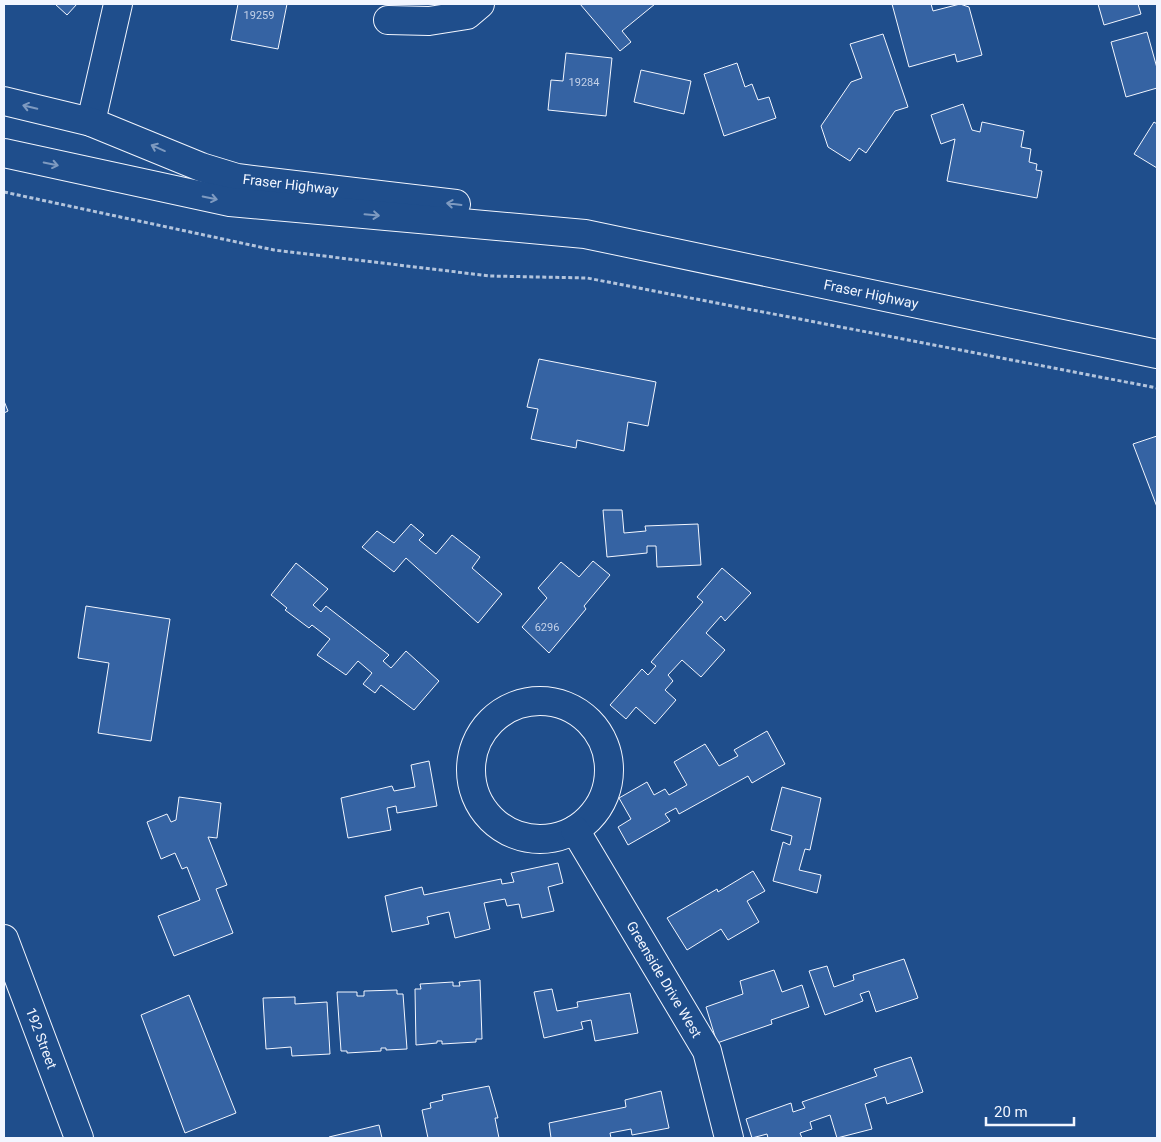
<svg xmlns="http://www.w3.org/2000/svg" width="1161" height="1142" font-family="Roboto,sans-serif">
<rect width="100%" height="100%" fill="#1f4e8c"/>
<!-- building -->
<g fill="#3563a3" stroke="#f2f6ff">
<path d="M 55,4 L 77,4 L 67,15 Z"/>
<path d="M 238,4 L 287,4 L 278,49 L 231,40 Z"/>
<path d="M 580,4 L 655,4 L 622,31 L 631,42 L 620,51 Z"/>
<path d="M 892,4 L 931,4 L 933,11 L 960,4 L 969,7 L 982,55 L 957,62 L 955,54 L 909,67 Z"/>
<path d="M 1098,4 L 1138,4 L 1141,14 L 1104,25 Z"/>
<path d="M 1147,32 L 1157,68 L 1157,88 L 1126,97 L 1111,42 Z"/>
<path d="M 883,34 L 908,107 L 895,111 L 866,153 L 859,148 L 850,161 L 828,147 L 821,126 L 851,82 L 862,78 L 850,44 Z"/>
<path d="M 566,53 L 612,58 L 606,116 L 548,110 L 551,80 L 563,81 Z"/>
<path d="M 737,63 L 745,87 L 752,84 L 758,100 L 769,97 L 776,118 L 724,136 L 704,74 Z"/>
<path d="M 641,70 L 691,81 L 684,114 L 634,102 Z"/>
<path d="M 963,104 L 972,130 L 980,132 L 982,122 L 1024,131 L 1021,147 L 1031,149 L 1029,162 L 1037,164 L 1036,170 L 1042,171 L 1037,198 L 947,181 L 955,139 L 941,144 L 931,115 Z"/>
<path d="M 1154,122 L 1157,124 L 1157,168 L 1134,154 Z"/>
<path d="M 539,359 L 656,382 L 648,426 L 628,422 L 624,451 L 577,440 L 576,448 L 531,439 L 538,409 L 527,407 Z"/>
<path d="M 4,401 L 8,411 L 4,413 Z"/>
<path d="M 1157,436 L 1157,507 L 1133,444 Z"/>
<path d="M 603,510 L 622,510 L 624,533 L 646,531 L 645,526 L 698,524 L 701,565 L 657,567 L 656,546 L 647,546 L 647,553 L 607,557 Z"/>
<path d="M 411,524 L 424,535 L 419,540 L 436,554 L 452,535 L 480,557 L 472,568 L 502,594 L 478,623 L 406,558 L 394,572 L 362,547 L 377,531 L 394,543 Z"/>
<path d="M 593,561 L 610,575 L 584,606 L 586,609 L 549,653 L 522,627 L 547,598 L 538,588 L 561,562 L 579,577 Z"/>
<path d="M 296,563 L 328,589 L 313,605 L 321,612 L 326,606 L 389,655 L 383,661 L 391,668 L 406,651 L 439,681 L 414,710 L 381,685 L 375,693 L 363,684 L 372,673 L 358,661 L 346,675 L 317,655 L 330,639 L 312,625 L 309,628 L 285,610 L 287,608 L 271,595 Z"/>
<path d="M 722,568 L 751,593 L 725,621 L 721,616 L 706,633 L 725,650 L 701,677 L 682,660 L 668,675 L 673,681 L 665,690 L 676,700 L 655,724 L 636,707 L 626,719 L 610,705 L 642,669 L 648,675 L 656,666 L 651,662 L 703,602 L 697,597 Z"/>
<path d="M 86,606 L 170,619 L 151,741 L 98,733 L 109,663 L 78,658 Z"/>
<path d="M 767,731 L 785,764 L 752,783 L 748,776 L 679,814 L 676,808 L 665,814 L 670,821 L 628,845 L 618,827 L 631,819 L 619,798 L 647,782 L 654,795 L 665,789 L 669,795 L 687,785 L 674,762 L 705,744 L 719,766 L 738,756 L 734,750 Z"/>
<path d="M 429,761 L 437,806 L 397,813 L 396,806 L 387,808 L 391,830 L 348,838 L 341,798 L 392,786 L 394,791 L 415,787 L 411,765 Z"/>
<path d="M 782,787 L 821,798 L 810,850 L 805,849 L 799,870 L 821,875 L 817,893 L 773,881 L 783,842 L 790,845 L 792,836 L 771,830 Z"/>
<path d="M 179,797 L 221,803 L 217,838 L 208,837 L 227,885 L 216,889 L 233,933 L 174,956 L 158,916 L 200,900 L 187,867 L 182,869 L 175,853 L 161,859 L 147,822 L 167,814 L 171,822 L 176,820 Z"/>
<path d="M 558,863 L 563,883 L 548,887 L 554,911 L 522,918 L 519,904 L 507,906 L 505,899 L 484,903 L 490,929 L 455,938 L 449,912 L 427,917 L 429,924 L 392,932 L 385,896 L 422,887 L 424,895 L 501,879 L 502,884 L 514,882 L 511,873 Z"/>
<path d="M 753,871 L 765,891 L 747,901 L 759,922 L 728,940 L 721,929 L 687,950 L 667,918 L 717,889 L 718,892 Z"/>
<path d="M 904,959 L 918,998 L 876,1012 L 869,991 L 860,994 L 863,1001 L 825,1015 L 809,971 L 827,966 L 834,987 L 854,980 L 853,975 Z"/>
<path d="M 774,970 L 782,992 L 802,985 L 809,1007 L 771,1020 L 772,1024 L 717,1043 L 706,1007 L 743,994 L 740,981 Z"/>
<path d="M 480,980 L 482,1039 L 476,1039 L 476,1042 L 442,1044 L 442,1041 L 437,1041 L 437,1043 L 416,1045 L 415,989 L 421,989 L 420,984 L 453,982 L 453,986 L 460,986 L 459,982 Z"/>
<path d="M 552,989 L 557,1011 L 578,1007 L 577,1002 L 630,993 L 638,1033 L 595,1041 L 591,1020 L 581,1022 L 583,1029 L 544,1038 L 534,992 Z"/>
<path d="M 397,990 L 397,994 L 403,994 L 407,1049 L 386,1050 L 386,1048 L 381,1048 L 381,1051 L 347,1053 L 347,1051 L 341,1051 L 337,992 L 357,992 L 357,996 L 364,996 L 364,991 Z"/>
<path d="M 189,995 L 236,1113 L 185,1133 L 141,1015 Z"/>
<path d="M 295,997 L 295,1004 L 327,1002 L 330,1054 L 292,1056 L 291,1047 L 266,1049 L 263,998 Z"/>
<path d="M 911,1057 L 923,1092 L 887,1104 L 885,1097 L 865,1104 L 872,1129 L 837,1138 L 830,1115 L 810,1122 L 812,1129 L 800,1133 L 802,1138 L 768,1138 L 767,1134 L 752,1138 L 746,1119 L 791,1103 L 793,1112 L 805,1108 L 802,1102 L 877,1076 L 874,1069 Z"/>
<path d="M 489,1086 L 498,1118 L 495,1118 L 499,1138 L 428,1138 L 422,1110 L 431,1108 L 430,1103 L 443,1100 L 442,1095 Z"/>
<path d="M 661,1091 L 669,1128 L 632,1135 L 631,1129 L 610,1133 L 611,1138 L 551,1138 L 549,1123 L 626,1107 L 625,1100 Z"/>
<path d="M 379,1125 L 382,1138 L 330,1138 L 329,1137 Z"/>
</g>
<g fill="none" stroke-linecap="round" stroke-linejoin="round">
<defs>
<g id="minor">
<path d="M 388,20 L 429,21 L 467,15 L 480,4"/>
<path d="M 91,122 L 118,4"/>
<circle cx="540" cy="770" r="69"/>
<path id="s1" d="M 575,830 L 707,1051 L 729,1138"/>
</g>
<g id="major">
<path id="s2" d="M 4,101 L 91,122 L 201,167 L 237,178 L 456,204"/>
<path id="s3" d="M 4,153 L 230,202 L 585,234 L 1157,354"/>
<path id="s4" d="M 4,939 L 79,1138"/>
</g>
</defs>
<!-- minor casing -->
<use href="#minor" stroke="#f2f6ff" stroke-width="30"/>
<!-- major casing -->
<use href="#major" stroke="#f2f6ff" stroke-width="30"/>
<!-- path -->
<path stroke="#b3c4dc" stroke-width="3" stroke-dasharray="4 2.5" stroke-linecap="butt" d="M 4,192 L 274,250 L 490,276 L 587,278 L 1157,388"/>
<!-- minor -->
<use href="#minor" stroke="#1f4e8c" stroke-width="28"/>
<!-- major -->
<use href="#major" stroke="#1f4e8c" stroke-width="28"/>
</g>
<!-- one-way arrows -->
<defs><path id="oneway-shaft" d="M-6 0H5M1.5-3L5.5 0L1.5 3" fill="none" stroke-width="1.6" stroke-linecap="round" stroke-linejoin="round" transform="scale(1.25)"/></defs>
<g stroke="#7e9ac0">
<use href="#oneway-shaft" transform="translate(30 107) rotate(-167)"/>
<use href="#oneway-shaft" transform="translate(158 148) rotate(-156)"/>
<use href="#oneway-shaft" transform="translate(51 164) rotate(12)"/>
<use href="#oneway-shaft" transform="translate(210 198) rotate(12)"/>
<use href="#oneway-shaft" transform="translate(454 204) rotate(-173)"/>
<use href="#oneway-shaft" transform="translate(372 215) rotate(5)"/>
</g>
<g text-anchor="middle" stroke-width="4" stroke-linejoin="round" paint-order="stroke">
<!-- number labels -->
<g font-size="11" fill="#c3d1e8">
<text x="259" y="19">19259</text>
<text x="584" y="86">19284</text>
<text x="547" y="631">6296</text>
</g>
<!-- street labels -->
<g font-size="14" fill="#f2f6ff" stroke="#1f4e8c">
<text dy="5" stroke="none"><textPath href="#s2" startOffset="300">Fraser Highway</textPath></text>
<text dy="5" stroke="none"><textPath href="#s3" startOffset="880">Fraser Highway</textPath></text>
<text dy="5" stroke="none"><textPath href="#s1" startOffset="174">Greenside Drive West</textPath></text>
<text dy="5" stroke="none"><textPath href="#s4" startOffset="106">192 Street</textPath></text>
</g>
</g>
<!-- border -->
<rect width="1161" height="1142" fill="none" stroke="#f2f6ff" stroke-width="10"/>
<!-- scale -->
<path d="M986 1117v8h88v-8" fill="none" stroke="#f2f6ff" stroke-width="2.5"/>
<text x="994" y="1117" font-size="15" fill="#f2f6ff" stroke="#1f4e8c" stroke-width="4" paint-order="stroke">20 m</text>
</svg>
